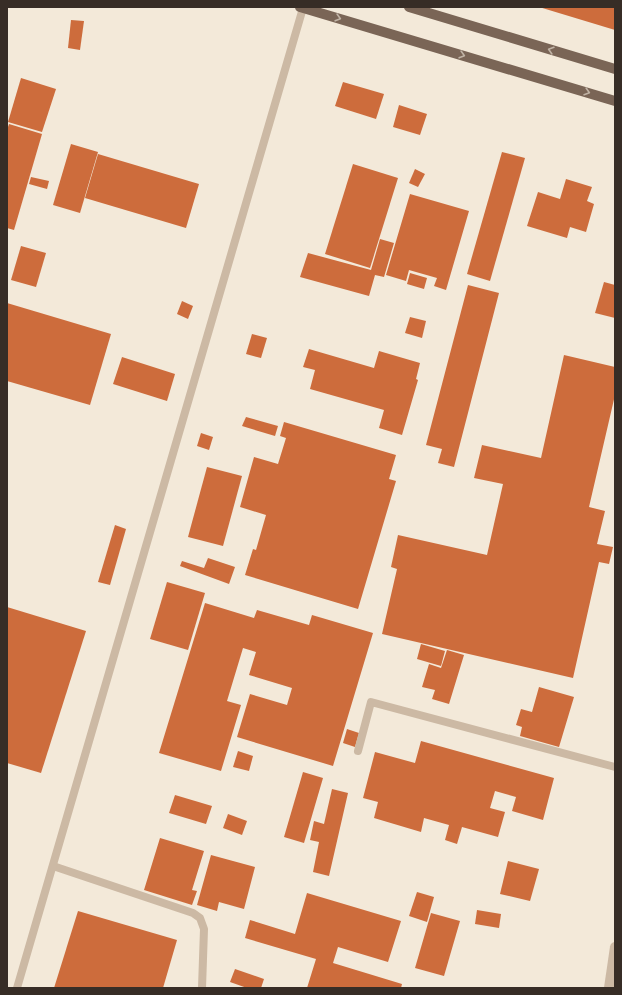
<svg xmlns="http://www.w3.org/2000/svg" width="622" height="995" font-family="'Fira Sans',sans-serif">
<rect width="100%" height="100%" fill="#f3e9d9"/>
<!-- building -->
<g fill="#cd6c3c">
<path d="M 539,7 L 615,7 L 615,30 Z"/>
<path d="M 71,20 L 84,21 L 80,50 L 68,48 Z"/>
<path d="M 21,78 L 56,89 L 42,132 L 8,122 Z"/>
<path d="M 343,82 L 384,94 L 376,119 L 335,106 Z"/>
<path d="M 399,105 L 427,114 L 420,135 L 393,127 Z"/>
<path d="M 9,124 L 42,134 L 14,230 L 7,228 L 7,130 Z"/>
<path d="M 71,144 L 98,152 L 80,213 L 53,205 Z"/>
<path d="M 502,152 L 525,158 L 490,281 L 467,274 Z"/>
<path d="M 98,154 L 199,184 L 186,228 L 85,198 Z"/>
<path d="M 353,164 L 398,178 L 370,268 L 325,254 Z"/>
<path d="M 415,169 L 425,174 L 418,187 L 409,183 Z"/>
<path d="M 31,177 L 49,181 L 47,189 L 29,184 Z"/>
<path d="M 566,179 L 592,187 L 587,201 L 594,204 L 586,232 L 570,227 L 567,238 L 527,226 L 538,192 L 560,199 Z"/>
<path d="M 410,194 L 469,211 L 446,290 L 434,286 L 437,278 L 409,270 L 406,281 L 386,275 Z"/>
<path d="M 380,239 L 394,243 L 384,277 L 375,275 L 369,296 L 300,277 L 308,253 L 371,270 Z"/>
<path d="M 21,246 L 46,253 L 36,287 L 11,280 Z"/>
<path d="M 410,273 L 427,278 L 424,289 L 407,284 Z"/>
<path d="M 604,282 L 615,285 L 615,318 L 595,313 Z"/>
<path d="M 468,285 L 499,293 L 454,467 L 438,463 L 442,449 L 426,445 Z"/>
<path d="M 182,301 L 193,306 L 188,319 L 177,314 Z"/>
<path d="M 7,303 L 111,334 L 90,405 L 7,381 Z"/>
<path d="M 410,317 L 426,321 L 422,338 L 405,333 Z"/>
<path d="M 252,334 L 267,338 L 261,358 L 246,354 Z"/>
<path d="M 309,349 L 374,368 L 379,351 L 420,363 L 416,379 L 418,380 L 402,435 L 379,428 L 384,410 L 310,389 L 315,370 L 303,367 Z"/>
<path d="M 564,355 L 615,367 L 615,395 L 589,507 L 605,511 L 597,544 L 613,547 L 609,564 L 599,562 L 573,678 L 382,634 L 397,569 L 391,567 L 398,535 L 487,555 L 503,484 L 474,478 L 482,445 L 541,458 Z"/>
<path d="M 122,357 L 175,374 L 167,401 L 113,384 Z"/>
<path d="M 246,417 L 278,426 L 275,436 L 242,426 Z"/>
<path d="M 284,422 L 396,455 L 389,479 L 396,481 L 358,609 L 245,575 L 253,549 L 256,550 L 266,515 L 240,507 L 254,457 L 278,464 L 286,438 L 280,436 Z"/>
<path d="M 201,433 L 213,437 L 209,450 L 197,446 Z"/>
<path d="M 207,467 L 242,476 L 223,546 L 188,537 Z"/>
<path d="M 115,525 L 126,529 L 110,585 L 98,582 Z"/>
<path d="M 208,558 L 235,567 L 229,584 L 180,566 L 182,561 L 204,568 Z"/>
<path d="M 167,582 L 205,593 L 188,650 L 150,639 Z"/>
<path d="M 205,603 L 254,618 L 257,610 L 309,625 L 312,615 L 373,633 L 333,766 L 237,737 L 250,694 L 287,705 L 292,688 L 249,675 L 256,652 L 243,648 L 227,701 L 241,705 L 221,771 L 159,753 Z"/>
<path d="M 7,607 L 86,631 L 41,773 L 7,763 Z"/>
<path d="M 421,644 L 445,651 L 441,666 L 417,659 Z"/>
<path d="M 447,650 L 464,655 L 449,704 L 432,699 L 435,690 L 422,687 L 429,664 L 441,668 Z"/>
<path d="M 539,687 L 574,697 L 559,747 L 520,736 L 522,727 L 516,725 L 521,709 L 532,712 Z"/>
<path d="M 347,729 L 359,733 L 355,747 L 343,743 Z"/>
<path d="M 421,741 L 554,778 L 543,820 L 512,811 L 516,797 L 495,791 L 490,808 L 505,812 L 498,837 L 462,827 L 457,844 L 445,840 L 449,825 L 424,818 L 421,832 L 374,818 L 378,802 L 363,798 L 375,752 L 415,763 Z"/>
<path d="M 238,751 L 253,756 L 249,771 L 233,767 Z"/>
<path d="M 303,772 L 323,778 L 304,843 L 284,837 Z"/>
<path d="M 332,789 L 348,793 L 329,876 L 313,872 L 319,842 L 310,840 L 314,821 L 324,824 Z"/>
<path d="M 175,795 L 212,806 L 206,824 L 169,813 Z"/>
<path d="M 228,814 L 247,821 L 242,835 L 223,828 Z"/>
<path d="M 160,838 L 204,851 L 192,890 L 197,891 L 192,905 L 144,890 Z"/>
<path d="M 211,855 L 255,867 L 244,909 L 219,902 L 217,911 L 197,905 Z"/>
<path d="M 508,861 L 539,869 L 530,901 L 500,894 Z"/>
<path d="M 417,892 L 434,897 L 427,922 L 409,916 Z"/>
<path d="M 307,893 L 401,921 L 388,962 L 338,947 L 333,963 L 402,984 L 401,988 L 307,988 L 316,959 L 245,938 L 250,920 L 295,934 Z"/>
<path d="M 477,910 L 501,914 L 499,928 L 475,924 Z"/>
<path d="M 78,911 L 177,940 L 163,988 L 54,988 Z"/>
<path d="M 431,913 L 460,921 L 444,976 L 415,968 Z"/>
<path d="M 235,969 L 264,979 L 261,988 L 247,988 L 230,982 Z"/>
</g>
<g fill="none" stroke-linecap="round" stroke-linejoin="round">
<!-- service -->
<g stroke="#ccb9a4" stroke-width="8">
<path d="M 358,751 L 371,702 L 615,767"/>
<path d="M 53,866 L 193,913 L 200,918 L 204,929 L 202,988"/>
<path d="M 17,988 L 303,8"/>
</g>
<!-- tertiary -->
<path stroke="#ccb9a4" stroke-width="10" d="M 609,988 L 615,947"/>
<!-- primary -->
<g stroke="#7a6556" stroke-width="10">
<path d="M 300,7 L 615,101"/>
<path d="M 409,7 L 615,69"/>
</g>
</g>
<!-- one-way arrows -->
<defs><path id="oneway-chevron" d="M-2-3.5L2.5 0L-2 3.5" fill="none" stroke-width="1.6" stroke-linecap="round" stroke-linejoin="round"/></defs>
<g stroke="#c0b3a5">
<use href="#oneway-chevron" transform="translate(338 18) rotate(16)"/>
<use href="#oneway-chevron" transform="translate(551 50) rotate(-163)"/>
<use href="#oneway-chevron" transform="translate(462 55) rotate(16)"/>
<use href="#oneway-chevron" transform="translate(587 92) rotate(17)"/>
</g>
<!-- border -->
<rect width="622" height="995" fill="none" stroke="#372d26" stroke-width="16"/>
</svg>
